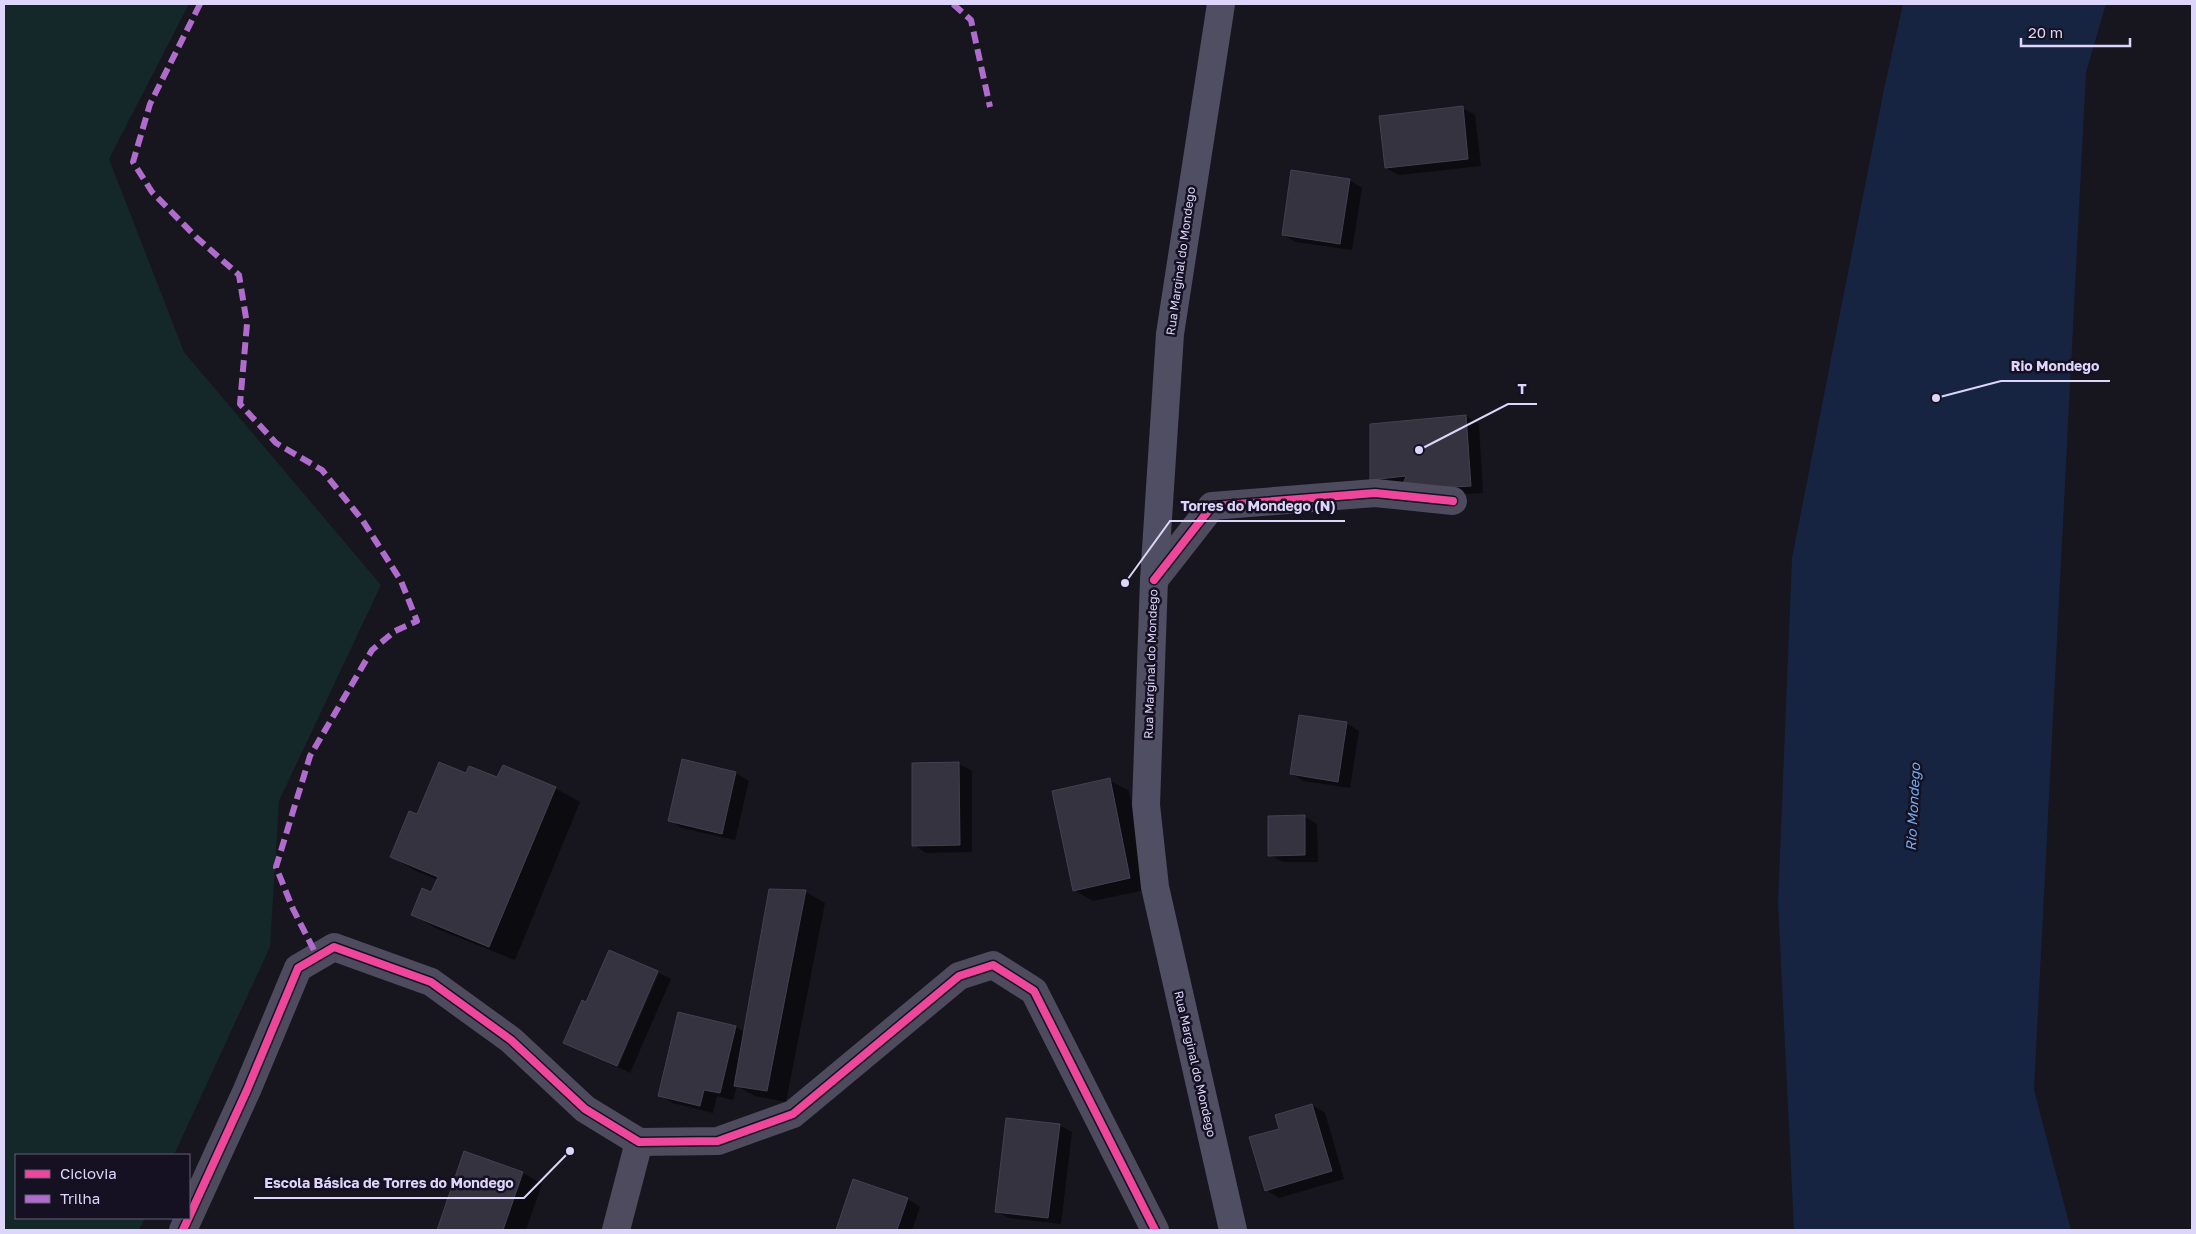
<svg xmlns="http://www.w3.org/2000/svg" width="2196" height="1234" font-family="'Golos Text',sans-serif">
<rect width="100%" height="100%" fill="#17151e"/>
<!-- green -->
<path fill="#142729" d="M 4,4 L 189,4 L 109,159 L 184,352 L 381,585 L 279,801 L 270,947 L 174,1155 L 16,1155 L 16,1218 L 145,1218 L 139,1230 L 4,1230 Z"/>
<!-- water -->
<path fill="#162442" d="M 1903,4 L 2106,4 L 2086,72 L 2034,1090 L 2071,1230 L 1794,1230 L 1778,902 L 1792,558 L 1884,89 Z"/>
<!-- shadow -->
<g fill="#0007">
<path d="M 1462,108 L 1475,115 L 1481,166 L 1399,175 L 1386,168 Z"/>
<path d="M 1349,180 L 1362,188 L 1352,250 L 1296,242 L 1283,235 Z"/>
<path d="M 1466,416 L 1479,424 L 1483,493 L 1415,497 L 1371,479 Z"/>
<path d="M 1346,723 L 1359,731 L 1350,788 L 1304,781 L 1291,774 Z"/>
<path d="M 683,761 L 736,773 L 749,781 L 735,840 L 682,828 L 669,820 Z"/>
<path d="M 959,764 L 972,771 L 972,852 L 926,853 L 914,845 Z"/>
<path d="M 466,775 L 555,788 L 580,802 L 515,960 L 437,929 L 413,914 L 432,893 L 438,880 L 416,871 L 392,857 L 418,816 Z"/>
<path d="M 1109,780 L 1129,791 L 1149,889 L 1093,901 L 1074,890 Z"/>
<path d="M 1304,816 L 1317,824 L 1318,862 L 1283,862 L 1270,855 Z"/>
<path d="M 806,892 L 825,903 L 786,1102 L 755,1096 L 737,1086 L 733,1100 L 717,1096 L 713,1113 L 673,1103 L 660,1096 L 679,1014 L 736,1027 L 745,1032 Z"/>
<path d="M 657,971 L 616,1066 L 565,1043 L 587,1004 Z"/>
<path d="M 659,973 L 671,979 L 630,1073 L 618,1067 Z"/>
<path d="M 1312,1105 L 1325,1113 L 1344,1179 L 1279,1198 L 1266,1190 L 1280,1130 Z"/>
<path d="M 1059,1125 L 1072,1132 L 1061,1224 L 1009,1218 L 996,1211 Z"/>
<path d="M 465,1153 L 523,1173 L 542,1184 L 526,1230 L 438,1230 Z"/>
<path d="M 854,1181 L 908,1199 L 920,1207 L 912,1230 L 837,1230 Z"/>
</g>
<!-- building -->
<g fill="#363340" stroke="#444051">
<path d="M 1463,106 L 1468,159 L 1385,168 L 1379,116 Z"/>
<path d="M 1291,170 L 1350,179 L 1340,244 L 1282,235 Z"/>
<path d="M 1466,415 L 1471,486 L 1401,490 L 1406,476 L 1370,480 L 1370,424 Z"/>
<path d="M 1299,715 L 1347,722 L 1338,782 L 1290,774 Z"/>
<path d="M 682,759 L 736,772 L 722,834 L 668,821 Z"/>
<path d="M 439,762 L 466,773 L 469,766 L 497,777 L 503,765 L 556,787 L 489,947 L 411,915 L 422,888 L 431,892 L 438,877 L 390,857 L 409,811 L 417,814 Z"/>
<path d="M 959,762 L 960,845 L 912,846 L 912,763 Z"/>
<path d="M 1110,778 L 1130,878 L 1073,891 L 1052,791 Z"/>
<path d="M 1305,815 L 1305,855 L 1268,856 L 1268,816 Z"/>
<path d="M 769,889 L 806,890 L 767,1091 L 734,1086 Z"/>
<path d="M 609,950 L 658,971 L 617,1066 L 563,1043 L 582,1000 L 586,1002 Z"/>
<path d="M 678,1012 L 736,1026 L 720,1093 L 704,1090 L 700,1106 L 658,1096 Z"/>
<path d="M 1312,1104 L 1332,1171 L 1265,1191 L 1249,1137 L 1279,1129 L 1275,1115 Z"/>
<path d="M 1006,1118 L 1060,1124 L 1048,1218 L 995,1212 Z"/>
<path d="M 464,1151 L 523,1172 L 503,1230 L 437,1230 Z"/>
<path d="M 853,1179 L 908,1198 L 897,1230 L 836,1230 Z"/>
</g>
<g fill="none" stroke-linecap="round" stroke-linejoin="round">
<!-- street -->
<g stroke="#4d4b5d" stroke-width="28">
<path d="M 1154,580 L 1212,506 L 1375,493 L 1453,501"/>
<path d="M 183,1230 L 247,1090 L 298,968 L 334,947 L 431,982 L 511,1040 L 585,1109 L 639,1142 L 718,1141 L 793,1114 L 959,976 L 993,965 L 1034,991 L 1155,1230"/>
<path d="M 616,1230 L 639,1142"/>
</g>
<!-- secondary -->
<path stroke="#504e63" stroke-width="28" d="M 1221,4 L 1170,334 L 1154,580 L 1146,805 L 1155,887 L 1233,1230"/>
<!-- quiet -->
<g stroke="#b06ccc" stroke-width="6" stroke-dasharray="12 6" stroke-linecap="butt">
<path d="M 200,4 L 150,104 L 133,162 L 152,192 L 197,238 L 239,275 L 247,324 L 240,404 L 276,443 L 322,470 L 363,521 L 401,581 L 417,621 L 395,631 L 372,650 L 310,756 L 276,867 L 293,909 L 317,956"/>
<path d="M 953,4 L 971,20 L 990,107"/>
</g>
<defs>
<g id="cycleway">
<path d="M 1154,580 L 1212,506 L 1375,493 L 1453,501"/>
<path d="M 183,1230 L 247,1090 L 298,968 L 334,947 L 431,982 L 511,1040 L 585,1109 L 639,1142 L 718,1141 L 793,1114 L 959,976 L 993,965 L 1034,991 L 1155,1230"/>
</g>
</defs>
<!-- cycleway casing -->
<use href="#cycleway" stroke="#151122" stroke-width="11"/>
<!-- cycleway -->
<use href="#cycleway" stroke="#ed469a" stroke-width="8"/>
</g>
<g text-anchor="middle" stroke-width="5" stroke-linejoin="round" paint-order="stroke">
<!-- street labels -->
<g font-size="12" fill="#ddd6fa" stroke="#151122">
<text transform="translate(1181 261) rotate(-82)" y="4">Rua Marginal do Mondego</text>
<text transform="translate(1151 664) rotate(-88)" y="4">Rua Marginal do Mondego</text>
<text transform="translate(1195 1064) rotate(77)" y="4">Rua Marginal do Mondego</text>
</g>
<!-- water labels -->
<g font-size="14" font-style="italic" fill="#71abed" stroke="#151122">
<text transform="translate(1913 807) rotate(-87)" y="5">Rio Mondego</text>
</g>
</g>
<!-- callouts -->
<path fill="none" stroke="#ddd6fa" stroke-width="2" d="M1936 398L2001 381H2110M1419 450L1508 404H1537M1125 583L1170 521H1345M570 1151L524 1198H254"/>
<g fill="#ddd6fa" stroke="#151122" stroke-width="2">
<circle cx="1936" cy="398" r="5"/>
<circle cx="1419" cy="450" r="5"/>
<circle cx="1125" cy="583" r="5"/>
<circle cx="570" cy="1151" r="5"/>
</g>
<g font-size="14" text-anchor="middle" font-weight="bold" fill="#ddd6fa" stroke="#151122" stroke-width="5" stroke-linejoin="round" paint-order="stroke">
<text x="2055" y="371">Rio Mondego</text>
<text x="1522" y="394">T</text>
<text x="1258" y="511">Torres do Mondego (N)</text>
<text x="389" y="1188">Escola Básica de Torres do Mondego</text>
</g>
<!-- border -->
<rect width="2196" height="1234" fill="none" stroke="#ddd6fa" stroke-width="10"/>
<!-- legend -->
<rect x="15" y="1154" width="175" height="65" fill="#151122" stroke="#656078"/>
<rect x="25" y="1170" width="25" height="8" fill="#ed469a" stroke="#656078"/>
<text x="60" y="1179" font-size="15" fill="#ddd6fa">Ciclovia</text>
<rect x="25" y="1195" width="25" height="8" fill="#b06ccc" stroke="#656078"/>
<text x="60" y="1204" font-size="15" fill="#ddd6fa">Trilha</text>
<!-- scale -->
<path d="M2021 38v8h109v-8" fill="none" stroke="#ddd6fa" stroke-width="2.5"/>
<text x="2028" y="38" font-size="15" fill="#ddd6fa" stroke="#151122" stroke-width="4" paint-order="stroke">20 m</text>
</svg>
